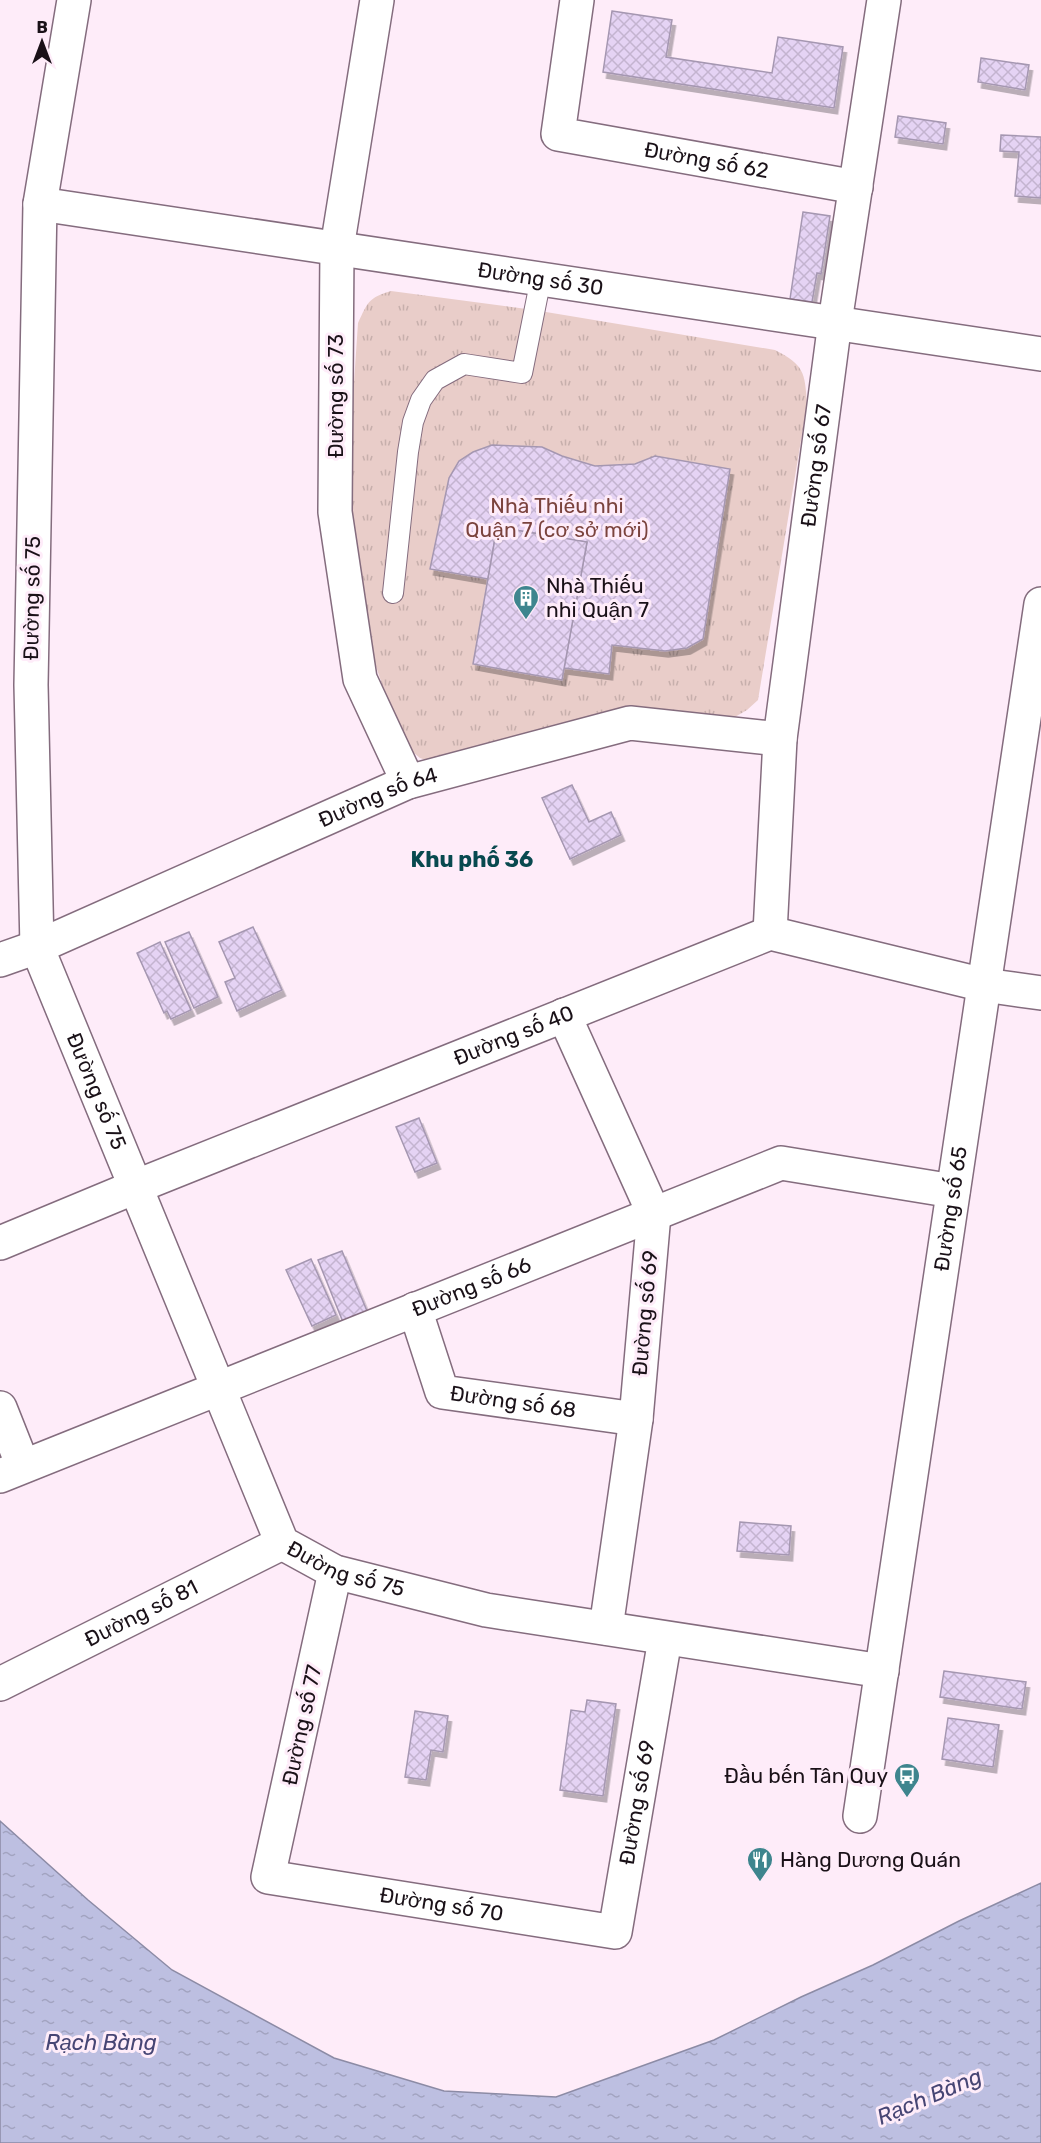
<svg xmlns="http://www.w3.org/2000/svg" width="1041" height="2143" font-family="Rubik,sans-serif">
<defs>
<pattern id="park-tufts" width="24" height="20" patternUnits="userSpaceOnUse" patternTransform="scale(1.5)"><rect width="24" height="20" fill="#e9cdc9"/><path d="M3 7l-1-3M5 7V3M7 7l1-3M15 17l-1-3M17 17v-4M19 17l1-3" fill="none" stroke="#c7afac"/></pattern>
<pattern id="water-ripples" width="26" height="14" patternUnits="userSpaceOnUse" patternTransform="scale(1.5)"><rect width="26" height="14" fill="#bdbfe1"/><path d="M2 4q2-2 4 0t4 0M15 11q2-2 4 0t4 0" fill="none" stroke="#a2a3c0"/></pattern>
<pattern id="building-cross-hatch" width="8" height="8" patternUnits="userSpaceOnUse" patternTransform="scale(1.5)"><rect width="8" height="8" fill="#e5d3f4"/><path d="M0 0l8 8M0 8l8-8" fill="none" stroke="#c4b4d0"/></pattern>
<filter id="shadow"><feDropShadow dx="3.5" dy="6" stdDeviation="0" flood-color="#0004"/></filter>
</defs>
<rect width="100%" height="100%" fill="#feecf9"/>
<!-- park -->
<path fill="url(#park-tufts)" d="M 391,291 L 534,310 L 775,350 C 804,365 805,372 807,404 L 758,700 L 747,710 L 728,721 L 437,764 L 420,758 L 402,743 L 365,634 L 347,486 L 358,323 C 368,302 368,298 391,291 Z"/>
<!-- water -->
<path fill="url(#water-ripples)" stroke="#8c8ba5" stroke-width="1.5" d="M 0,1821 L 88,1900 L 172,1970 L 334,2058 L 444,2091 L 556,2097 L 714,2040 L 801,1997 L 873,1965 L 959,1921 L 1041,1883 L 1041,2143 L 0,2143 Z"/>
<!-- building -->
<g fill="url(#building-cross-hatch)" stroke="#a597b1" stroke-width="1.5" filter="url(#shadow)">
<path d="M 612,11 L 672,20 L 666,57 L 772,73 L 778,37 L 843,47 L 834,108 L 603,72 Z"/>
<path d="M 981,58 L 1029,65 L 1025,90 L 978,82 Z"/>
<path d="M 898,116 L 946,123 L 943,144 L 895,137 Z"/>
<path d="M 1001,135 L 1041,137 L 1041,198 L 1015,196 L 1019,152 L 1000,151 Z"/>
<path d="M 803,212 L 830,216 L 821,274 L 817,273 L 812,302 L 790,299 Z"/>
<path d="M 492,445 L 542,447 L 562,456 L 595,466 L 635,464 L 655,456 L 730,469 L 703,639 L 687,648 L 665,651 L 612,645 L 609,674 L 564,668 L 587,542 L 497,527 L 488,579 L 430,569 L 449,478 L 459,461 L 473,452 Z"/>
<path d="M 497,527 L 587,542 L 562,680 L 473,664 Z"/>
<path d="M 572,785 L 589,822 L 611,812 L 621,835 L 570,859 L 542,798 Z"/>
<path d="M 253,927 L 282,990 L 237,1011 L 225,982 L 235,978 L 219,942 Z"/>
<path d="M 189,932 L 218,997 L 194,1008 L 165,942 Z"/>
<path d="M 160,942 L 191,1010 L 171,1019 L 167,1011 L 164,1013 L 137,953 Z"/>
<path d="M 419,1118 L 437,1163 L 415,1172 L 396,1127 Z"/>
<path d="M 342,1251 L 372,1323 L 347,1332 L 318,1260 Z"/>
<path d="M 311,1259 L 336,1315 L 312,1326 L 286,1270 Z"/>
<path d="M 740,1522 L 791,1526 L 789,1555 L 737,1551 Z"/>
<path d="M 944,1671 L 1026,1682 L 1022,1709 L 940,1697 Z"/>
<path d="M 587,1700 L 616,1704 L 603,1796 L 560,1790 L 571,1710 L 585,1712 Z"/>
<path d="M 415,1711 L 448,1716 L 443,1752 L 431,1750 L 426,1780 L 405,1777 Z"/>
<path d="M 948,1718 L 999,1725 L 993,1767 L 942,1759 Z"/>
</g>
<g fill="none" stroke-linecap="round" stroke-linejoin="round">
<defs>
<path id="service" d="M 393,593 L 408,452 L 413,422 L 421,400 L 435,380 L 464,364 L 522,373 L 541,278"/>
<g id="minor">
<path id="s1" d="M 74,0 L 40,204 L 31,685 L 37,947 L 282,1543 L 335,1572 L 486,1610 L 882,1671"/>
<path d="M 377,0 L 337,248 L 335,512 L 360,679 L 408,782"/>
<path id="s2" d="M 577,0 L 558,134 L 856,187"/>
<path id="s3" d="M 40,204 L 1041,354"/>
<path id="s4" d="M 770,933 L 780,739 L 835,322 L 884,0"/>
<path id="s5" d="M 0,960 L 37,947 L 408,782 L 630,723 L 780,739"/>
<path d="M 564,1015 L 654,1214 L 636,1419 L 606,1628"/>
<path id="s6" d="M 0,1243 L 135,1187 L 770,933 L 984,985 L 1041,993"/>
<path id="s7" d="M 415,1309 L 442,1392 L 636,1419"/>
<path d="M 0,1408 L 23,1466"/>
<path id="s8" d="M 0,1476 L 781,1163 L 953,1191"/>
<path id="s9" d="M 335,1572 L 268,1877 L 615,1932 L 665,1639"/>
<path id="s10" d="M 0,1684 L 282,1543"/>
<path id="s11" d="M 860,1816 L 1041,604"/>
</g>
</defs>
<!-- service casing -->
<use href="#service" stroke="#846c7e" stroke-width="22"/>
<!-- minor casing -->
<use href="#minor" stroke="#846c7e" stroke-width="36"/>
<!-- service -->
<use href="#service" stroke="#fff" stroke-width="20"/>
<!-- minor -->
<use href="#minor" stroke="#fff" stroke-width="33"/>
</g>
<!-- icons -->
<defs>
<symbol id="building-pin" viewBox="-11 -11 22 30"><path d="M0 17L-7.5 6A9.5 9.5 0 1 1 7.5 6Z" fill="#3e858e" stroke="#feecf9"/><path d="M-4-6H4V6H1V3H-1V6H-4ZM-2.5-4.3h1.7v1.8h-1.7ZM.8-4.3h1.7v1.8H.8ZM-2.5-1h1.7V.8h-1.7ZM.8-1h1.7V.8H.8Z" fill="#fff"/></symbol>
<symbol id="bus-pin" viewBox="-11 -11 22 30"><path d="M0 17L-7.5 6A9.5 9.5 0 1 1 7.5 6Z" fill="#3e858e" stroke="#feecf9"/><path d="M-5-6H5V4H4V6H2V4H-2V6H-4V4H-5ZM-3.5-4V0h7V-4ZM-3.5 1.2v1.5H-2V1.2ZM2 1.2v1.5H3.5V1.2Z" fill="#fff"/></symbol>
<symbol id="restaurant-pin" viewBox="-11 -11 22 30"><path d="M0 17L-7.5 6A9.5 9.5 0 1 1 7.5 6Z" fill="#3e858e" stroke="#feecf9"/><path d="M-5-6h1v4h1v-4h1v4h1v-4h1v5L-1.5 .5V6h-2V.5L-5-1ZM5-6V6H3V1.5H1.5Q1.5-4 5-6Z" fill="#fff"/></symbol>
</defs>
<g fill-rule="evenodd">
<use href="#building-pin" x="511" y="583" width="30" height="40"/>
<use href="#bus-pin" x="892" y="1761" width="30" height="40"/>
<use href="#restaurant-pin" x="745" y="1845" width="30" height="40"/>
</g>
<g text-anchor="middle" stroke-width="6" stroke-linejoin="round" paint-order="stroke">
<!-- street labels -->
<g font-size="21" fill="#1a1118" stroke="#feecf9">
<text dy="7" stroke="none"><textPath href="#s2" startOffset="286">Đường số 62</textPath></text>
<text dy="7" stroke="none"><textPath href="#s3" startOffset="506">Đường số 30</textPath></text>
<text transform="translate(336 396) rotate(-90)" y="7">Đường số 73</text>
<text dy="7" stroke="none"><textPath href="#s4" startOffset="470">Đường số 67</textPath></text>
<text transform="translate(32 598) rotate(-89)" y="7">Đường số 75</text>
<text dy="7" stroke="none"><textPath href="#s5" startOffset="412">Đường số 64</textPath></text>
<text dy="7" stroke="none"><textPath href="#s6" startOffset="554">Đường số 40</textPath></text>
<text dy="7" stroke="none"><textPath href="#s1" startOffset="1106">Đường số 75</textPath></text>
<text dy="7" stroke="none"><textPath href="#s11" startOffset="614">Đường số 65</textPath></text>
<text dy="7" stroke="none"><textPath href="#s8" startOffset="508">Đường số 66</textPath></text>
<text transform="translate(645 1313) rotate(-85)" y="7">Đường số 69</text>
<text dy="7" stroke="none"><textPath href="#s7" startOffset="159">Đường số 68</textPath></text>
<text dy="7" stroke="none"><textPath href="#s1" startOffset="1664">Đường số 75</textPath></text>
<text dy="7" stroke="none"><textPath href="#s10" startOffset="158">Đường số 81</textPath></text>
<text transform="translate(302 1725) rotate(-78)" y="7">Đường số 77</text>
<text dy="7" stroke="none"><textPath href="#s9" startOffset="795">Đường số 69</textPath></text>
<text dy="7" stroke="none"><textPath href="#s9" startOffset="488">Đường số 70</textPath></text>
</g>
<!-- park labels -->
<g font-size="21" fill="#7b433d" stroke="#feecf9">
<text x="557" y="513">Nhà Thiếu nhi<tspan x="557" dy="24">Quận 7 (cơ sở mới)</tspan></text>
</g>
<!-- poi labels -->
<g font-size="21" fill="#1a1118" stroke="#feecf9" text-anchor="start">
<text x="546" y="593">Nhà Thiếu<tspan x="546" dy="24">nhi Quận 7</tspan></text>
<text x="888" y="1783" text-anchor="end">Đầu bến Tân Quy</text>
<text x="780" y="1867">Hàng Dương Quán</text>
</g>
<!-- neighbourhood labels -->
<g font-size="22" font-weight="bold" fill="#08494f" stroke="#feecf9">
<text x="472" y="867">Khu phố 36</text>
</g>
<!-- water labels -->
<g font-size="22" font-style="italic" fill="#464574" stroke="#feecf9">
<text x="101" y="2050">Rạch Bàng</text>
<text transform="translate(929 2096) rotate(-23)" y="8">Rạch Bàng</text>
</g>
</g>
<!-- north arrow -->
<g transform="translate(42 42)" stroke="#feecf9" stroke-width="4.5" paint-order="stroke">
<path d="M0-4.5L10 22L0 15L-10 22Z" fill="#1a1118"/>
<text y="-9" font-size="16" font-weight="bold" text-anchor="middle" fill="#1a1118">B</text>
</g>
</svg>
